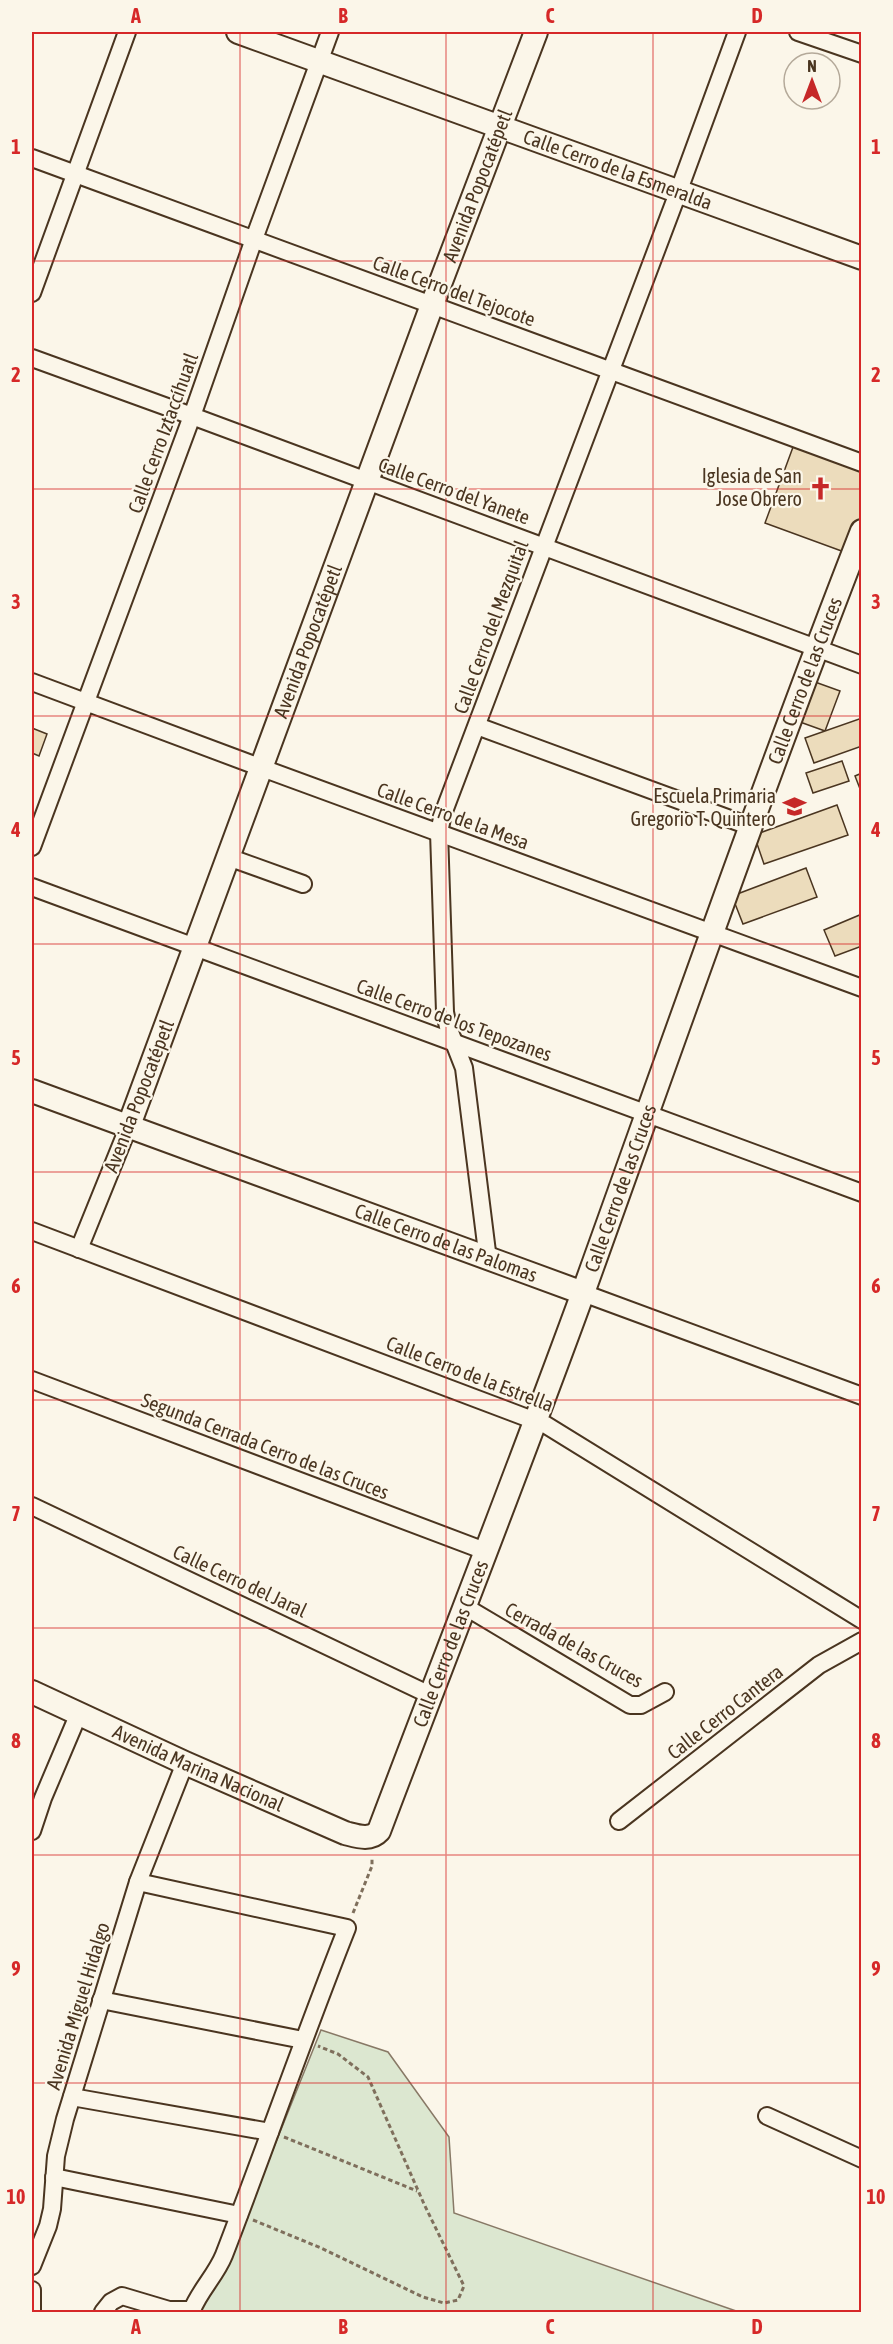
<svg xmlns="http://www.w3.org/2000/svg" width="893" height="2344" font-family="'Asap Condensed',sans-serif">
<rect width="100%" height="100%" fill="#fbf6e9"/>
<!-- green -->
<path fill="#dce7d0" stroke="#887966" stroke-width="1.5" d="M 321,2030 L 388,2052 L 449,2137 L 454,2213 L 739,2312 L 197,2312 L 241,2229 Z"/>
<!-- building -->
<g fill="#ecdcbc" stroke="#4a3520" stroke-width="1.5">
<path d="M 796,439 L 862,463 L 862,514 L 847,553 L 765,523 Z"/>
<path d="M 815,682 L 840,691 L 825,731 L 800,722 Z"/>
<path d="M 862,718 L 862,746 L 814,763 L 805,738 Z"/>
<path d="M 32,728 L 47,734 L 39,756 L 32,753 Z"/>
<path d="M 842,761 L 849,781 L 813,793 L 806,773 Z"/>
<path d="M 862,773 L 862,794 L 855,776 Z"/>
<path d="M 837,805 L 848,835 L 764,864 L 754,835 Z"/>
<path d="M 806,868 L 817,897 L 743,924 L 732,896 Z"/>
<path d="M 862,914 L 862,946 L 835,956 L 824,930 Z"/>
</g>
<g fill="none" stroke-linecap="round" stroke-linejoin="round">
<defs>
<g id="street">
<path d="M 798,32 L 862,54"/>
<path d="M 32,158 L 862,463"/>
<path d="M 32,293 L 127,32"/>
<path d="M 32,358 L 192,416 L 862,665"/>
<path d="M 32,682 L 262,768 L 862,988"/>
<path d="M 477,726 L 749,826"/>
<path d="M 32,847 L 192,416 L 254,239 L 330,32"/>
<path d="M 228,857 L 303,884"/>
<path d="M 32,887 L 862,1193"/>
<path d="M 32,1231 L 546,1425 L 862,1620"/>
<path d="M 79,1249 L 128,1128"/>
<path d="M 488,1260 L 464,1068 L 448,1027 L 445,1012 L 439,832 L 443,814 L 679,190 L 737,32"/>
<path d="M 583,1293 L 862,1396"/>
<path d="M 32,1380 L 485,1551"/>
<path d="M 32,1506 L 430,1695"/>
<path d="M 464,1606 L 630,1705 L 641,1705 L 665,1692"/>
<path d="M 619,1821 L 819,1665 L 862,1641"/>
<path d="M 32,1831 L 43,1798 L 79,1713"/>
<path d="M 101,2000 L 303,2040"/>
<path d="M 72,2097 L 270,2132"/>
<path d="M 767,2116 L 862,2159"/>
<path d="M 54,2177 L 239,2215"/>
<path d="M 32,2266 L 48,2226 L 52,2209 L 56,2156 L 65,2119 L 138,1882 L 185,1763"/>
<path d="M 32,2290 L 32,2312"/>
<path d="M 103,2312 L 111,2302 L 122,2296 L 169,2310 L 192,2310 C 200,2290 216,2275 224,2255 C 266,2146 304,2036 347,1928 L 138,1882"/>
</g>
<g id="secondary">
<path id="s1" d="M 238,32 L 862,258"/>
<path id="s2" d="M 32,1091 L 583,1293"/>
<path id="s3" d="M 128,1128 L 432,305 L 536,32"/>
<path id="s4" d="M 32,1692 L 185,1763 L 345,1833 C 357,1836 370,1841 379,1831 C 447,1651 518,1471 584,1290 C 675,1037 764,782 862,531"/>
</g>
</defs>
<!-- street casing -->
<use href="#street" stroke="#4a3520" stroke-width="20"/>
<!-- secondary casing -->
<use href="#secondary" stroke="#4a3520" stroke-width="26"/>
<!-- path -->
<g stroke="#7f6f5c" stroke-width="3" stroke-dasharray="4.5 3" stroke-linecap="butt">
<path d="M 353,1913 L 372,1866 L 372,1857"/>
<path d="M 284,2137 L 417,2191"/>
<path d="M 253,2220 L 321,2248 L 423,2297 L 444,2303 L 458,2300 L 464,2286 L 424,2204 L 368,2077 L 338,2054 L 318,2046"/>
</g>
<!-- street -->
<use href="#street" stroke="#fbf6e9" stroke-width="16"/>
<!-- secondary -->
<use href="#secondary" stroke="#fbf6e9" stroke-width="22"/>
</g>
<!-- grid -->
<path fill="none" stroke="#d62828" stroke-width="1.5" stroke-opacity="0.55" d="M 240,32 L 240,2312M 446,32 L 446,2312M 653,32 L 653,2312M 32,261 L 862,261M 32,489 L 862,489M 32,716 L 862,716M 32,944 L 862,944M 32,1172 L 862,1172M 32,1400 L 862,1400M 32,1628 L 862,1628M 32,1855 L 862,1855M 32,2083 L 862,2083"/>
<!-- icons -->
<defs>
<symbol id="church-bare" viewBox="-9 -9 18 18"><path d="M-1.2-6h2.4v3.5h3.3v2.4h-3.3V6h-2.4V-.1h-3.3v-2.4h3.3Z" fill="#c62828" stroke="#fbf6e9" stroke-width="2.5" paint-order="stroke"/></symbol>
<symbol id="school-bare" viewBox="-9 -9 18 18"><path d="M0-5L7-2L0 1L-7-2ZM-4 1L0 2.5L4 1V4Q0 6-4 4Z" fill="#c62828" stroke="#fbf6e9" stroke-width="2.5" paint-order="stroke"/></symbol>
</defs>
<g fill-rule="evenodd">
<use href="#church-bare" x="804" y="472" width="33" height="33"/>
<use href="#school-bare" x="778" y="790" width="33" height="33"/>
</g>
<g text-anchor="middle" stroke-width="4.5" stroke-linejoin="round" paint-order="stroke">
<!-- street labels -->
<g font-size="20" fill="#4a3520" stroke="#fbf6e9">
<text dy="7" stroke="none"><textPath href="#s1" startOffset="404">Calle Cerro de la Esmeralda</textPath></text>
<text dy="7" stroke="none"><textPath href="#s3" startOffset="1005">Avenida Popocatépetl</textPath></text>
<text transform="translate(454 291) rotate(20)" y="7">Calle Cerro del Tejocote</text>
<text transform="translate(163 433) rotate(-70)" y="7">Calle Cerro Iztaccíhuatl</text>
<text transform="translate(454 491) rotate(20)" y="7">Calle Cerro del Yanete</text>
<text transform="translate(491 627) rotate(-70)" y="7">Calle Cerro del Mezquital</text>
<text dy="7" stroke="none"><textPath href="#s3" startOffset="519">Avenida Popocatépetl</textPath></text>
<text dy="7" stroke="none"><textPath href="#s4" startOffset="1606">Calle Cerro de las Cruces</textPath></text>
<text transform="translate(453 816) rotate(20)" y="7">Calle Cerro de la Mesa</text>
<text transform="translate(454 1020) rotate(20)" y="7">Calle Cerro de los Tepozanes</text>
<text transform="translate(139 1096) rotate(-69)" y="7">Avenida Popocatépetl</text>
<text dy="7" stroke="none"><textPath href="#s4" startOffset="1066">Calle Cerro de las Cruces</textPath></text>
<text dy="7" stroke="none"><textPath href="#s2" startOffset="441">Calle Cerro de las Palomas</textPath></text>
<text transform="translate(470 1374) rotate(21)" y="7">Calle Cerro de la Estrella</text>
<text transform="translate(265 1446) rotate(21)" y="7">Segunda Cerrada Cerro de las Cruces</text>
<text transform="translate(240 1581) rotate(25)" y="7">Calle Cerro del Jaral</text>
<text dy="7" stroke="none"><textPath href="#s4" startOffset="580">Calle Cerro de las Cruces</textPath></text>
<text transform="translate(574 1645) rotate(29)" y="7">Cerrada de las Cruces</text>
<text transform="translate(725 1712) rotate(-38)" y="7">Calle Cerro Cantera</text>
<text dy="7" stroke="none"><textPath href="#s4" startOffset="183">Avenida Marina Nacional</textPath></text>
<text transform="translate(78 2006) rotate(-73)" y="7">Avenida Miguel Hidalgo</text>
</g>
<!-- poi labels -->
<g font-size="20" fill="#4a3520" stroke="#fbf6e9" text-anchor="end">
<text x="802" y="483">Iglesia de San<tspan x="802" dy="23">Jose Obrero</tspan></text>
<text x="776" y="803">Escuela Primaria<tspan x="776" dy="23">Gregorio T. Quintero</tspan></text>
</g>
</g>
<!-- border -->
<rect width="893" height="2344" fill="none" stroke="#fbf6e9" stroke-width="66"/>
<!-- north arrow -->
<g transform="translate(812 81)"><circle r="28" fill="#fbf6e9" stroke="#b4a999" stroke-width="1.5"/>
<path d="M0-4.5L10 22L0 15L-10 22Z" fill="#c62828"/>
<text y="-9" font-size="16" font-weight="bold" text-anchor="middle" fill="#4a3520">N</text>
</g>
<rect x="33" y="33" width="827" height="2278" fill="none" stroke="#d62828" stroke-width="2"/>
<g font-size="20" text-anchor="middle" font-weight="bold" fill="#d62828">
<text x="136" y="23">A</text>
<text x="343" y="23">B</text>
<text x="550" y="23">C</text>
<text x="757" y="23">D</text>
<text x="16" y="154">1</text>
<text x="876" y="154">1</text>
<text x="16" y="382">2</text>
<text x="876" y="382">2</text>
<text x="16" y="609">3</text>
<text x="876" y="609">3</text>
<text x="16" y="837">4</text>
<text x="876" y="837">4</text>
<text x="16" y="1065">5</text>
<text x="876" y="1065">5</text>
<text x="16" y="1293">6</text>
<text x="876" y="1293">6</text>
<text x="16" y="1521">7</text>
<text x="876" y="1521">7</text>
<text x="16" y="1748">8</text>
<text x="876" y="1748">8</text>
<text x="16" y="1976">9</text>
<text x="876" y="1976">9</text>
<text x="16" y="2204">10</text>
<text x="876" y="2204">10</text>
<text x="136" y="2334">A</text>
<text x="343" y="2334">B</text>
<text x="550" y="2334">C</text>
<text x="757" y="2334">D</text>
</g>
</svg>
